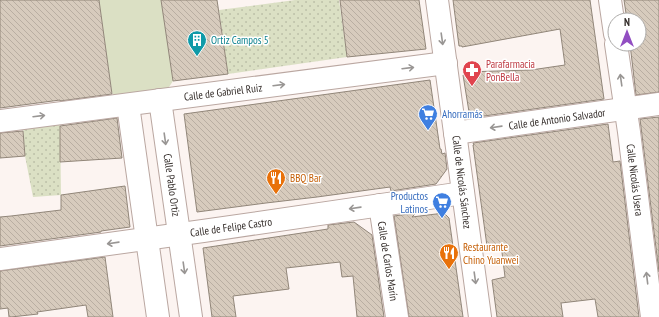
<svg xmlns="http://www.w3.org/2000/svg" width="659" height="317" font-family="'PT Sans Narrow',sans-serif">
<defs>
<pattern id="grass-dots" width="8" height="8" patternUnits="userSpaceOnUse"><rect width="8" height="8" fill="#dbe0c4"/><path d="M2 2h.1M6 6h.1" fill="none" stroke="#bcc0a8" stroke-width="1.8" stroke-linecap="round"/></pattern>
<pattern id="building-back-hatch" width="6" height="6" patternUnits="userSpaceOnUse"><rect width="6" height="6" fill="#d7cbbd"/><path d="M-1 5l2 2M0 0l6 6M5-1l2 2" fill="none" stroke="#b9aea2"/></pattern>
</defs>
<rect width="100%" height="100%" fill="#fcf4f1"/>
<!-- grass -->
<g fill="url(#grass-dots)">
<path d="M 295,0 L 339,0 L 347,57 L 228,74 L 219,10 Z"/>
<path d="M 60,121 L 61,195 L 33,197 L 25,156 L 23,127 Z"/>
</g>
<!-- park -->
<path fill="#dbe0c4" d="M 99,0 L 161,0 L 173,81 L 167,90 L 115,98 L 112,92 Z"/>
<!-- building -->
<g fill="url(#building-back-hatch)" stroke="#918679">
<path d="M 0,0 L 99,0 L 112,94 L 60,101 L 60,100 L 0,108 Z"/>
<path d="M 161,0 L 217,0 L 228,74 L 173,81 Z"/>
<path d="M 340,0 L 419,0 L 426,49 L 347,57 Z"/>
<path d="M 453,0 L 590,0 L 604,99 L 470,118 L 463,75 L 465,75 L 465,72 L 531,70 L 565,65 L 560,29 L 462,47 L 462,46 L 459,46 Z"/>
<path d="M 624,0 L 659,0 L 659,92 L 636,95 L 630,44 L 639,44 L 639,20 L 627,20 Z"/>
<path d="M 430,80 L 440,149 L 441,149 L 442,154 L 445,153 L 447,169 L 436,184 L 391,191 L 390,187 L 317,197 L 266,203 L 197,212 L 184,114 Z"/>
<path d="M 659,117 L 659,272 L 640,119 Z"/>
<path d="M 117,118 L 122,158 L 60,162 L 60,126 Z"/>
<path d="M 608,124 L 613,162 L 620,161 L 639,317 L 598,317 L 595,299 L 561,303 L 563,317 L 497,317 L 492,280 L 505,277 L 501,244 L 487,246 L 473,145 L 474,145 L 473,143 Z"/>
<path d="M 23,131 L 25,156 L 0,158 L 0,133 Z"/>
<path d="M 125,186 L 130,227 L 101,231 L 101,232 L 0,246 L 0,217 L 11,216 L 61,210 L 61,195 Z"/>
<path d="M 416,213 L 412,217 L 444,213 L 449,218 L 463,317 L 409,317 L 394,216 Z"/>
<path d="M 354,222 L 372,235 L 384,317 L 357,317 L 353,276 L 342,277 L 340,262 L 286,268 L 289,289 L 233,296 L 236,317 L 212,317 L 203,248 L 328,229 L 328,225 Z"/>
<path d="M 105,257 L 113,317 L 88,317 L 86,305 L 37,312 L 38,314 L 11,317 L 9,317 L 8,308 L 0,309 L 0,271 Z"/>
</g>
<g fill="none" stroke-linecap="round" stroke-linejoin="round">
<defs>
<g id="street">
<path d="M 437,0 L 480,317"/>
<path d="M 610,0 L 615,34"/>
<path d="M 616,44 L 629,132 L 652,317"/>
<path d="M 160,100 L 191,317"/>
<path d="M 128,105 L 158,317"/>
<path d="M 0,121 L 446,63"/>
<path d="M 455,133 L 659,104"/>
<path d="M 380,205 L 397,317"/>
<path d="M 0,259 L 203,231 L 463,193"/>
</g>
</defs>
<!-- street casing -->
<use href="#street" stroke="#baa7a1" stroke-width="24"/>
<!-- street -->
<use href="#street" stroke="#fff" stroke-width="22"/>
</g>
<!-- one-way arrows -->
<defs><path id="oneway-shaft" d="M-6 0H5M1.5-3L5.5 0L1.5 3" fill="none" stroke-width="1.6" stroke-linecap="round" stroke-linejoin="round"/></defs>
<g stroke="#999694">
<use href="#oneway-shaft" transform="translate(442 39) rotate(82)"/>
<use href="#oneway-shaft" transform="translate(408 68) rotate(-7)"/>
<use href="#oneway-shaft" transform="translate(621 80) rotate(-98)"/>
<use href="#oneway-shaft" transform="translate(279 85) rotate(-7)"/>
<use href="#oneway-shaft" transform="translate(39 116) rotate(-7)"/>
<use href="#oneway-shaft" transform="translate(496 127) rotate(172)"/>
<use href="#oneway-shaft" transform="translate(165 139) rotate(82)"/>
<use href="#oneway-shaft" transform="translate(355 208) rotate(172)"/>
<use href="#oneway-shaft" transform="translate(113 243) rotate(172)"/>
<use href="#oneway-shaft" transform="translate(184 268) rotate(82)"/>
<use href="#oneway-shaft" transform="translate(475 278) rotate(82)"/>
<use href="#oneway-shaft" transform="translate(647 278) rotate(-97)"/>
</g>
<!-- icons -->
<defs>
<symbol id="building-pin" viewBox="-11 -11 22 30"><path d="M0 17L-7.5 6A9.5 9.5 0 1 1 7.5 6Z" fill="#0f9aa8" stroke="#fff"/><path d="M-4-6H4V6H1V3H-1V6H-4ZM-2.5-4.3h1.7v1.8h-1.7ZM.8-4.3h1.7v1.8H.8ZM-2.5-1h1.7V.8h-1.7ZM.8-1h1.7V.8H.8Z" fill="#fff"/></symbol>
<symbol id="pharmacy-pin" viewBox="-11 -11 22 30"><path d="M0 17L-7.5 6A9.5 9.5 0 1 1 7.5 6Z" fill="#e0444e" stroke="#fff"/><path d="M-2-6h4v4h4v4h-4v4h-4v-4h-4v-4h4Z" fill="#fff"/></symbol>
<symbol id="supermarket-pin" viewBox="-11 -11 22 30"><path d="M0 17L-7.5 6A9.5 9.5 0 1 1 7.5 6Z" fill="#3f7fe0" stroke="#fff"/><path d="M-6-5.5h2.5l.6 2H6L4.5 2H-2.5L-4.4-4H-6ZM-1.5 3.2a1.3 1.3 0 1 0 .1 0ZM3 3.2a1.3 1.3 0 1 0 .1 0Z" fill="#fff"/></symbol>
<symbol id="restaurant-pin" viewBox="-11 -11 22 30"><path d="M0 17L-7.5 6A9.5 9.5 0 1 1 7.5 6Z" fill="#e8710a" stroke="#fff"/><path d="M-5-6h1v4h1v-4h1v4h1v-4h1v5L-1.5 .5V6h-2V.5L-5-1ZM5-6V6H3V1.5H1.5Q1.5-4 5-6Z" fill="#fff"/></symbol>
</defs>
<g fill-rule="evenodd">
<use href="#building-pin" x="186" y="29" width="22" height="30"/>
<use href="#pharmacy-pin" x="461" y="59" width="22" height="30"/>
<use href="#supermarket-pin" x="417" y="103" width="22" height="30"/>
<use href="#restaurant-pin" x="265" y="167" width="22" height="30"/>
<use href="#supermarket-pin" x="431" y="191" width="22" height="30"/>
<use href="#restaurant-pin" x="438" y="242" width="22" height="30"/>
</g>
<g text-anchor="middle" stroke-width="3" stroke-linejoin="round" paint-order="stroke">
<!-- culture labels -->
<g font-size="11" fill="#0d838f" stroke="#fff" text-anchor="start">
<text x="211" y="44">Ortiz Campos 5</text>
</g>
<!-- health labels -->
<g font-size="11" fill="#be3a42" stroke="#fff" text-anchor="start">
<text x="486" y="68">Parafarmacia<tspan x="486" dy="13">PonBella</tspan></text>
</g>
<!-- street labels -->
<g font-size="11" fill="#332c29" stroke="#fff">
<text transform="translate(223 92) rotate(-7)" y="4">Calle de Gabriel Ruiz</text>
<text transform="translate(557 119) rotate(-8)" y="4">Calle de Antonio Salvador</text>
<text transform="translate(635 180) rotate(83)" y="4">Calle Nicolás Usera</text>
<text transform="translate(462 182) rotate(83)" y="4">Calle de Nicolás Sánchez</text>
<text transform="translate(172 185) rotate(82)" y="4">Calle Pablo Ortiz</text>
<text transform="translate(231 227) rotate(-8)" y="4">Calle de Felipe Castro</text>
<text transform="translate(388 261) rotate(81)" y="4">Calle de Carlos Marín</text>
</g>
<!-- shop labels -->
<g font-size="11" fill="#366cbe" stroke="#fff" text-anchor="start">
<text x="442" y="118">Ahorramás</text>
<text x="428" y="200" text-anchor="end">Productos<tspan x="428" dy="13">Latinos</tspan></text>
</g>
<!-- food labels -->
<g font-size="11" fill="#c56008" stroke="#fff" text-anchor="start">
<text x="290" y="182">BBQ Bar</text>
<text x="463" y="251">Restaurante<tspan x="463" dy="13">Chino Yuanwei</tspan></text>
</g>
</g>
<!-- north arrow -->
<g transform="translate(627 32)"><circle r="19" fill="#ffffff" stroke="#adaba9"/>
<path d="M0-3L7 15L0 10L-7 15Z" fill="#924ec2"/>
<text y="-6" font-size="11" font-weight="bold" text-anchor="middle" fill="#332c29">N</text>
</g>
</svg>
